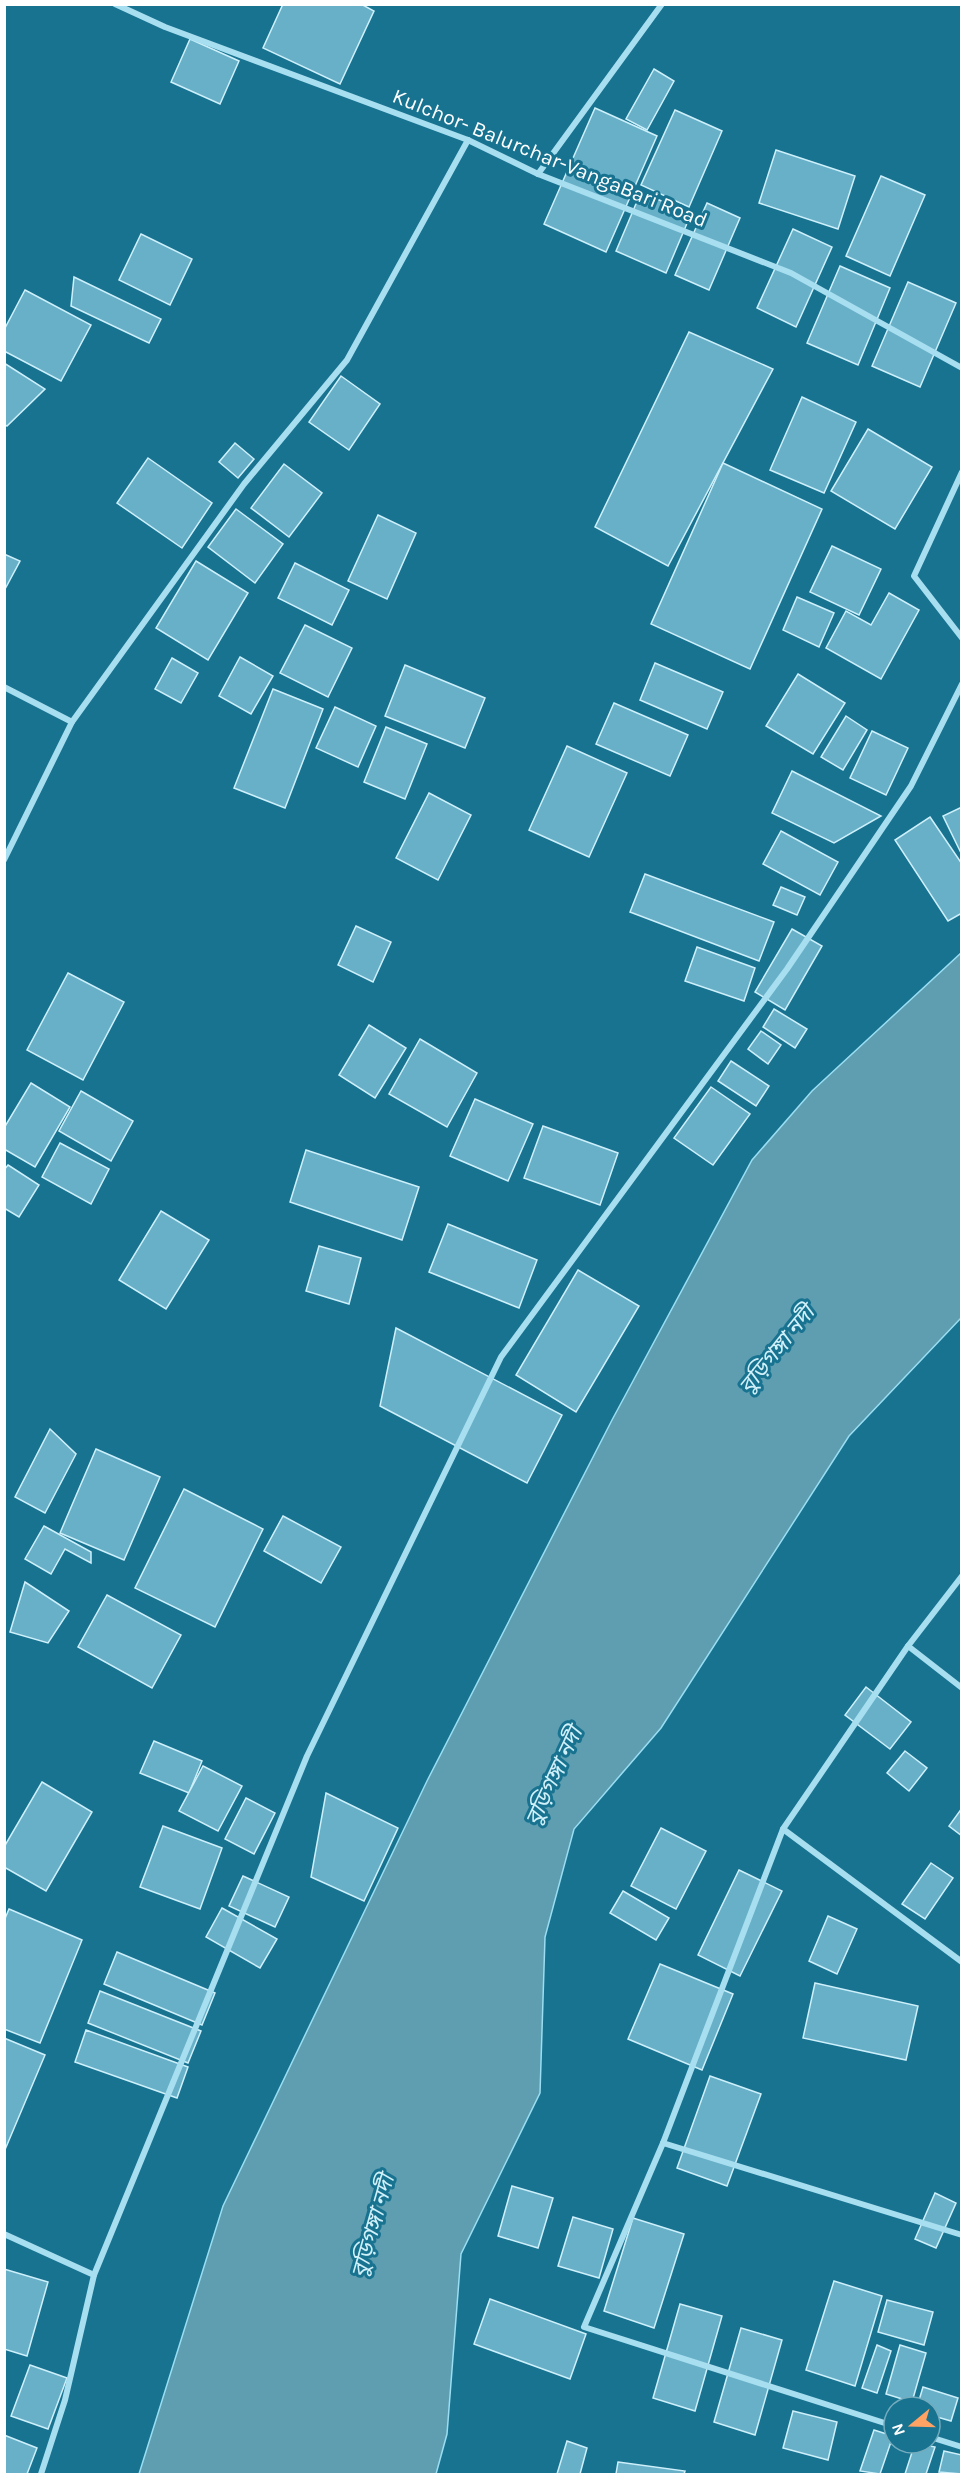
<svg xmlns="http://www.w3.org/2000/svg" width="966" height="2479" font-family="Karla,'Noto Sans Bengali',sans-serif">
<rect width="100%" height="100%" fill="#187391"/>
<!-- water -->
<path fill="#5f9db1" stroke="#99def2" stroke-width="1.5" d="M 961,953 L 961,1318 L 849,1436 L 661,1728 L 574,1829 L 545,1937 L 540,2093 L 461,2254 L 447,2434 L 436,2474 L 139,2474 L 223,2206 L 427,1781 L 612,1420 L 752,1160 L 812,1091 Z"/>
<!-- building -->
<g fill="#67b0c8" stroke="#cdf0fb" stroke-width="1.5">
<path d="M 283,4 L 361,4 L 374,11 L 340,84 L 263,48 Z"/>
<path d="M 190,39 L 239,61 L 220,104 L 171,82 Z"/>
<path d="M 654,69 L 674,81 L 647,130 L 626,119 Z"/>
<path d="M 595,108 L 657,136 L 606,252 L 544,224 Z"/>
<path d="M 675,110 L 722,131 L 689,207 L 641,185 Z"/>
<path d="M 776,150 L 855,176 L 838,229 L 759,203 Z"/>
<path d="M 881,176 L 925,195 L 890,276 L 846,256 Z"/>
<path d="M 641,192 L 691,214 L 666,273 L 616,251 Z"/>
<path d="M 707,203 L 740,218 L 709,290 L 675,275 Z"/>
<path d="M 793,229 L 832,247 L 796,327 L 757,308 Z"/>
<path d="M 141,234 L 192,259 L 170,305 L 119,280 Z"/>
<path d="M 840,266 L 890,288 L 858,365 L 807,343 Z"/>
<path d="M 74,277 L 161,319 L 149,343 L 71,306 Z"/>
<path d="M 908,282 L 956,303 L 920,387 L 872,366 Z"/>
<path d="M 25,290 L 91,325 L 61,381 L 4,351 L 4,330 Z"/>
<path d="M 689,332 L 773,369 L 668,566 L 595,527 Z"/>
<path d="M 4,363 L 45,389 L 7,426 L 4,424 Z"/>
<path d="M 341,376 L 380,404 L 349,450 L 309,422 Z"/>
<path d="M 802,397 L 856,422 L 824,493 L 770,470 Z"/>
<path d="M 868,429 L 932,467 L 895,529 L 831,491 Z"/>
<path d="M 235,443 L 254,459 L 238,478 L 219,462 Z"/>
<path d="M 148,458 L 212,503 L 182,548 L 117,503 Z"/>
<path d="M 723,463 L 822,509 L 750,669 L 651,624 Z"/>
<path d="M 284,464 L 322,493 L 289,537 L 251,508 Z"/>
<path d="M 236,509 L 283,544 L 255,583 L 208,547 Z"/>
<path d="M 378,515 L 416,533 L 387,599 L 348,581 Z"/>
<path d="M 832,546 L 881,569 L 859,615 L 810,592 Z"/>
<path d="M 4,554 L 20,561 L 4,591 Z"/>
<path d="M 196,561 L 248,593 L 208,660 L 156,628 Z"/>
<path d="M 295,563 L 349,590 L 332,625 L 278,598 Z"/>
<path d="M 889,593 L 919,610 L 881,679 L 826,648 L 846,611 L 871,625 Z"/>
<path d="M 797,597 L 834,613 L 819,647 L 783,630 Z"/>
<path d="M 305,625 L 352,648 L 328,697 L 280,673 Z"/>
<path d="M 240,657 L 273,676 L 251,714 L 219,696 Z"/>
<path d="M 172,658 L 198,673 L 181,703 L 155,689 Z"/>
<path d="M 655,663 L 723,692 L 707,729 L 640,700 Z"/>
<path d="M 405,665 L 485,698 L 465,748 L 385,716 Z"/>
<path d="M 798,674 L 845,703 L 813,754 L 766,726 Z"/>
<path d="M 273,689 L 323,709 L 285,808 L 234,788 Z"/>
<path d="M 614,703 L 688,735 L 670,776 L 596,744 Z"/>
<path d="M 335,707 L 376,726 L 358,767 L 316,748 Z"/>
<path d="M 846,716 L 867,730 L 843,770 L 821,757 Z"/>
<path d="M 386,727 L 427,744 L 405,799 L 364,782 Z"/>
<path d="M 872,731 L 908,748 L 886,795 L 850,778 Z"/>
<path d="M 567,746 L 627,773 L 589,857 L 529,830 Z"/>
<path d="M 792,771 L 881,816 L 834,843 L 772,813 Z"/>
<path d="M 429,793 L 471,815 L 438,880 L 396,858 Z"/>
<path d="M 962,807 L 962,855 L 943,816 Z"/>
<path d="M 930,817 L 962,864 L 962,913 L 948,921 L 895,840 Z"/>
<path d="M 781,831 L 838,862 L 820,895 L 763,864 Z"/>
<path d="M 645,874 L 774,922 L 759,961 L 630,912 Z"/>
<path d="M 781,887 L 805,897 L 797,915 L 773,905 Z"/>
<path d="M 356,926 L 391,942 L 373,982 L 338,965 Z"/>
<path d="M 792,929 L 822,946 L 785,1010 L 755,992 Z"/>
<path d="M 697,947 L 755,968 L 744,1001 L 685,981 Z"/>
<path d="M 68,973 L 124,1002 L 83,1080 L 27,1050 Z"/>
<path d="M 774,1009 L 807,1029 L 795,1048 L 763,1027 Z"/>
<path d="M 369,1025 L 406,1048 L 375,1098 L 339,1075 Z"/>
<path d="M 761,1031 L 781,1045 L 768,1064 L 748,1049 Z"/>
<path d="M 420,1039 L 477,1073 L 447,1127 L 389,1094 Z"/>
<path d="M 731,1061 L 769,1086 L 756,1106 L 718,1081 Z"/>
<path d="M 31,1083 L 70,1107 L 35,1167 L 4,1149 L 4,1128 Z"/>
<path d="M 711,1087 L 750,1114 L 713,1165 L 674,1138 Z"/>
<path d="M 81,1091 L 133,1121 L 111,1161 L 59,1131 Z"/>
<path d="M 475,1099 L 533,1124 L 508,1181 L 450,1156 Z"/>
<path d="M 543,1126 L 618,1153 L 600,1205 L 524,1178 Z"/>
<path d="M 60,1143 L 109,1169 L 91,1204 L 42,1177 Z"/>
<path d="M 306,1150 L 419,1187 L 402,1240 L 290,1202 Z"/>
<path d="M 8,1165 L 39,1185 L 19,1217 L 4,1208 L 4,1170 Z"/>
<path d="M 161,1211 L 209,1240 L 166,1309 L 119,1280 Z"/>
<path d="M 448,1224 L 537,1260 L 519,1308 L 429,1272 Z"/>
<path d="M 319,1246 L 361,1258 L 349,1304 L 306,1291 Z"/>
<path d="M 578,1270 L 639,1306 L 576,1412 L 516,1375 Z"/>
<path d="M 396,1328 L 562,1415 L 527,1483 L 380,1406 Z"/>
<path d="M 50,1429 L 76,1454 L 45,1513 L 15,1497 Z"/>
<path d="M 96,1449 L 160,1477 L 124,1560 L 60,1533 Z"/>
<path d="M 184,1489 L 263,1529 L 215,1627 L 135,1588 Z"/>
<path d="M 283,1516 L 341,1547 L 321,1583 L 264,1551 Z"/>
<path d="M 44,1526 L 91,1552 L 91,1563 L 65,1549 L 51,1574 L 25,1559 Z"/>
<path d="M 25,1582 L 69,1611 L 48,1643 L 10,1632 Z"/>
<path d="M 107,1595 L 181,1635 L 152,1688 L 78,1647 Z"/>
<path d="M 866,1687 L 911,1722 L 890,1749 L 845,1715 Z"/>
<path d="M 154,1741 L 202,1761 L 189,1793 L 140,1773 Z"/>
<path d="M 905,1751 L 927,1768 L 909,1791 L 887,1773 Z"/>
<path d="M 203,1766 L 242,1786 L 218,1831 L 179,1811 Z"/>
<path d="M 42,1782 L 92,1812 L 46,1891 L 4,1867 L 4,1847 Z"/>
<path d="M 326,1793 L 398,1828 L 364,1901 L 311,1877 Z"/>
<path d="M 246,1798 L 275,1813 L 254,1854 L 225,1839 Z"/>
<path d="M 962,1808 L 962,1836 L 949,1826 Z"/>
<path d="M 163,1826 L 222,1848 L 200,1909 L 140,1887 Z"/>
<path d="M 661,1828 L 706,1851 L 676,1909 L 631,1886 Z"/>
<path d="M 931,1863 L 953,1878 L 925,1919 L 902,1904 Z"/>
<path d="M 739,1870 L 782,1891 L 740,1976 L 698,1955 Z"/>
<path d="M 243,1876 L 289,1897 L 275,1927 L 229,1906 Z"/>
<path d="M 623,1891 L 669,1918 L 656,1940 L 610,1913 Z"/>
<path d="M 222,1908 L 277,1939 L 260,1968 L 206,1937 Z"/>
<path d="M 9,1909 L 82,1940 L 40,2043 L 4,2029 L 4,1921 Z"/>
<path d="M 828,1916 L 857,1929 L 837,1974 L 809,1961 Z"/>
<path d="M 117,1952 L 215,1993 L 202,2025 L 104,1984 Z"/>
<path d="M 660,1964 L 733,1994 L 702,2070 L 628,2039 Z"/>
<path d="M 815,1983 L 918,2006 L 906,2060 L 803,2038 Z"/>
<path d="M 100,1991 L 201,2031 L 188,2063 L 88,2023 Z"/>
<path d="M 86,2030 L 188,2067 L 177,2098 L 75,2062 Z"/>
<path d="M 4,2038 L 45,2055 L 4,2152 Z"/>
<path d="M 710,2076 L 761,2094 L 727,2186 L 677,2168 Z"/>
<path d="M 512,2186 L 553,2198 L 538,2248 L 498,2236 Z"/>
<path d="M 935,2193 L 956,2203 L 936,2248 L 915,2239 Z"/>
<path d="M 573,2217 L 613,2229 L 599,2278 L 558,2266 Z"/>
<path d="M 633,2218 L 684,2234 L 654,2328 L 604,2311 Z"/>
<path d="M 4,2269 L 48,2282 L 27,2356 L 4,2349 Z"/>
<path d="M 834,2281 L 882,2296 L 855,2386 L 806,2370 Z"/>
<path d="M 490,2299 L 586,2334 L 570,2379 L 474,2344 Z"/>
<path d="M 887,2300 L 933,2312 L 924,2345 L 878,2332 Z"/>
<path d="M 680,2304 L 722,2316 L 695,2411 L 653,2398 Z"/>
<path d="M 741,2328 L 782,2340 L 755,2435 L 714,2422 Z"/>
<path d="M 877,2345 L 891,2351 L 877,2393 L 862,2388 Z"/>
<path d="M 900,2345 L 926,2353 L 912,2402 L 886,2394 Z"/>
<path d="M 30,2365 L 67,2378 L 48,2429 L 11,2416 Z"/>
<path d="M 923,2387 L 958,2398 L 951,2421 L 930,2415 L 930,2407 L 917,2407 Z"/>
<path d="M 793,2411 L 837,2422 L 828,2460 L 783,2448 Z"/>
<path d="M 874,2430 L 893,2436 L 880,2474 L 860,2471 Z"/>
<path d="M 4,2435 L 37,2448 L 27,2474 L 4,2474 Z"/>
<path d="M 567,2441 L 587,2448 L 580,2474 L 557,2474 Z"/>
<path d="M 915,2443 L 935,2447 L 926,2474 L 905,2474 Z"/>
<path d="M 944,2451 L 962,2455 L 962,2474 L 939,2472 Z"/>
<path d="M 618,2462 L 685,2471 L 684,2474 L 616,2474 Z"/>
</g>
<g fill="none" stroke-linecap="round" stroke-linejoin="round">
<!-- minor -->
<g stroke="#a7def0" stroke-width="6">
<path d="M 115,4 L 165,27 L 468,140 L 538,174 L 791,273 L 962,368"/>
<path d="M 538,174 L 662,4"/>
<path d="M 962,472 L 914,576 L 962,638"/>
<path d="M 4,687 L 72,722"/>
<path d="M 4,860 L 72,722 L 244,484 L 347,360 L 468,140"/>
<path d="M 962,1576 L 908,1646 L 783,1829 L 962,1962"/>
<path d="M 908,1646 L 962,1688"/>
<path d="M 783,1829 L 663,2143 L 584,2327 L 894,2426"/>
<path d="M 663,2143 L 962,2235"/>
<path d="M 4,2234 L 94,2275"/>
<path d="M 930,2437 L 962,2447"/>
<path d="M 41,2474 L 65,2400 L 94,2275 L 307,1756 L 501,1357 L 787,969 L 911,786 L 962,684"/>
</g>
</g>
<g text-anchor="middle" stroke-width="6" stroke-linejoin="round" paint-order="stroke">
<!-- street labels -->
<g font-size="21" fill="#fff" stroke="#187391">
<text transform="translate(550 158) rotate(22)" y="7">Kulchor- Balurchar-VangaBari Road</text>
</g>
<!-- water labels -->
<g font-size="22" font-style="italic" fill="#d1f1fa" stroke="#187391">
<text transform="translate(776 1349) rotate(-51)" y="8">বুড়িগঙ্গা নদী</text>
<text transform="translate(553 1776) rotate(-65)" y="8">বুড়িগঙ্গা নদী</text>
<text transform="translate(372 2226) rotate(-74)" y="8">বুড়িগঙ্গা নদী</text>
</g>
</g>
<!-- border -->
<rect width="966" height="2479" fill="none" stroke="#ffffff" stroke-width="12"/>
<!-- north arrow -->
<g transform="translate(912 2425) rotate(251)"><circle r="28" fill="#187391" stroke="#74abbd" stroke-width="1.5"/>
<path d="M0-4.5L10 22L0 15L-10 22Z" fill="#ffa365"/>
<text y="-9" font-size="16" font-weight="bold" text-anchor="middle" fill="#ffffff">N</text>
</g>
</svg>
